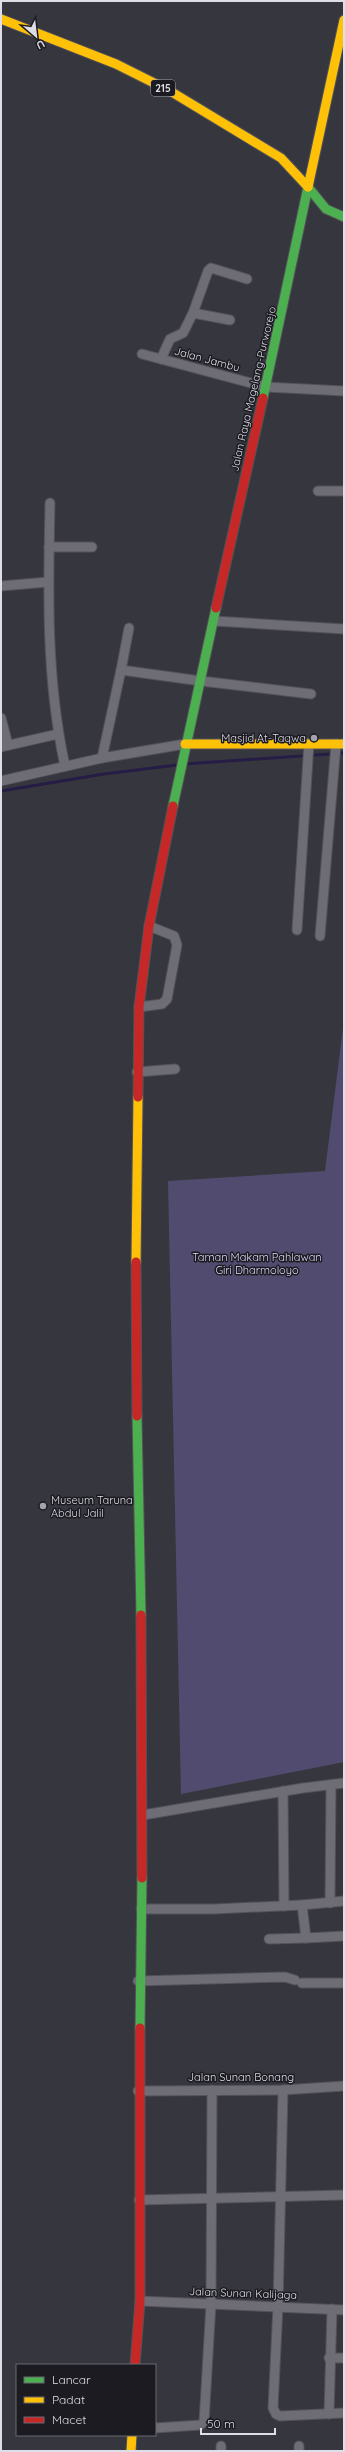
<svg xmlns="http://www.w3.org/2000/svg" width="345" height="2452" font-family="Quicksand,sans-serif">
<rect width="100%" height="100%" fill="#36363e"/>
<!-- green -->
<path fill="#514c6f" d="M 344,1020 L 344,1762 L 181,1794 L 168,1181 L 325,1171 Z"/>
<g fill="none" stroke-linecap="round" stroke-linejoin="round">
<!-- stream -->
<g stroke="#251d45" stroke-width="3">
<path d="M 184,764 L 344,753"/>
<path d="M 1,791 L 104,774 L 177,765"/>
</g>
<defs>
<g id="street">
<path d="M 193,313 L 208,271 L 211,268 L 247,279"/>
<path d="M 142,354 L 266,387 L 344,391"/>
<path d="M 161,359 L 170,339 L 183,333 L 193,313 L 230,320"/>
<path d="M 318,491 L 344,491"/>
<path d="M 50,503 C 48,592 46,679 65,766"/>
<path d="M 49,547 L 92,547"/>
<path d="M 1,586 L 48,582"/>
<path d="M 214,621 L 344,629"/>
<path d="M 121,670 L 129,628"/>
<path d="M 1,718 L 8,745"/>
<path d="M 1,747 L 58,734"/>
<path d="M 102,758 L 121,670 L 201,681 L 311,694"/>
<path d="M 1,781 L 102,758 L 185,744"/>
<path d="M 297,930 L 309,743"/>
<path d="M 320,936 L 336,744"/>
<path d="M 139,1007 L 162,1004 L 167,999 L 177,945 L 174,936 L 149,926"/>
<path d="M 137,1072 L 175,1069"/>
<path d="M 283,1791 L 284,1906"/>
<path d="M 143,1815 L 303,1788 L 344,1783"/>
<path d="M 330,1903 L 331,1785"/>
<path d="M 302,1905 L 344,1901"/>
<path d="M 141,1909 L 214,1909 L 302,1905 L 306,1938 L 344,1936"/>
<path d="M 269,1939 L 306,1938"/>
<path d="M 138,1981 L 285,1977 L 295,1980"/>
<path d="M 302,1983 L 344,1983"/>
<path d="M 283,2090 L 278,2306 L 273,2408 L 276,2414 L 280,2416 L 344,2413"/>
<path d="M 138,2091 L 283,2090 L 344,2086"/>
<path d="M 139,2200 L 344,2195"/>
<path d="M 140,2301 L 344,2310"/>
<path d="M 329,2358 L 344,2358"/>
<path d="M 329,2414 L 332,2309"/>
<path d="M 155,2428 L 200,2425 L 204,2422 L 211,2304 L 212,2090"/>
<path d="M 221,2451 L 221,2446"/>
<path d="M 299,2451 L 299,2446"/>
</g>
<g id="fast">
<path d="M 308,187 L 326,209 L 344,217"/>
<path d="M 263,398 L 308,187"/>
<path d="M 173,806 L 216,608"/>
<path d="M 137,1416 L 141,1615"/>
<path d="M 140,2028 L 142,1878"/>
</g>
<g id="slow">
<path d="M 1,19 L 116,64 L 170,91 L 281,158 L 308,187"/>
<path d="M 308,187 L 344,20"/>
<path d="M 185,744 L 344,744"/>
<path d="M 136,1262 L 138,1097"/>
<path d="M 131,2451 L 132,2435"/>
</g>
<g id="jam">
<path d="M 216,608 L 263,398"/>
<path d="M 138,1097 L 139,1007 L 149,926 L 173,806"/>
<path d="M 136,1262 L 137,1416"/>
<path d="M 141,1615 L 142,1878"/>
<path d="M 135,2365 L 140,2301 L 140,2028"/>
</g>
</defs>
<!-- street casing -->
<use href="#street" stroke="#525258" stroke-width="11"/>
<!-- fast casing -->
<use href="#fast" stroke="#525258" stroke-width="11"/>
<!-- slow casing -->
<use href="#slow" stroke="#525258" stroke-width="11"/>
<!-- jam casing -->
<use href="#jam" stroke="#525258" stroke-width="11"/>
<!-- street -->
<use href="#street" stroke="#6e6d76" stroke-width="9"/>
<!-- fast -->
<use href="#fast" stroke="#4caf50" stroke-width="9"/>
<!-- slow -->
<use href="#slow" stroke="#ffc107" stroke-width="9"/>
<!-- jam -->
<use href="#jam" stroke="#c62828" stroke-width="9"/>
</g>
<!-- markers -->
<g fill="#a4a3ac" stroke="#1b1b21" stroke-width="1.5">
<circle cx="314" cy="738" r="4"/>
<circle cx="43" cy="1506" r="4"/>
</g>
<g text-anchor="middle" stroke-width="3" stroke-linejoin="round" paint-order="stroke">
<!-- shield labels -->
<rect fill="#1b1b21" stroke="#a4a4ac" stroke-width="1" x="151" y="80" width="24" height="16" rx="3"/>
<g font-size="10" font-weight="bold" fill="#dfdee8">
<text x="163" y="92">215</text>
</g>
<!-- street labels -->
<g font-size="11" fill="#dfdee8" stroke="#1b1b21">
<text transform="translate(207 359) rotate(15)" y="4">Jalan Jambu</text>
<text transform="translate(253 389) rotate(-77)" y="4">Jalan Raya Magelang-Purworejo</text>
<text x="241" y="2081">Jalan Sunan Bonang</text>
<text transform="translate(243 2293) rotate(2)" y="4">Jalan Sunan Kalijaga</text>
</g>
<!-- poi labels -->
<g font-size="11" fill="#dfdee8" stroke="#1b1b21" text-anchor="end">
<text x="306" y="742">Masjid At-Taqwa</text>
<text x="51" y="1504" text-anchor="start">Museum Taruna<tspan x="51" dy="13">Abdul Jalil</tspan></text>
</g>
<!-- park labels -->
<g font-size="11" fill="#dedbfb" stroke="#1b1b21">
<text x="257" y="1261">Taman Makam Pahlawan<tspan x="257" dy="13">Giri Dharmoloyo</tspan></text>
</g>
</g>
<!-- border -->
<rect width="345" height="2452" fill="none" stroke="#dfdee8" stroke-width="4"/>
<!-- legend -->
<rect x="16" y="2364" width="140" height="72" fill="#1b1b21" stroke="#696971"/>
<rect x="24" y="2377" width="20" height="6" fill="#4caf50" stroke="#696971"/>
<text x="52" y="2384" font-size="12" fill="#dfdee8">Lancar</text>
<rect x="24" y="2397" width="20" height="6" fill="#ffc107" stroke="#696971"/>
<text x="52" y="2404" font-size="12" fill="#dfdee8">Padat</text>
<rect x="24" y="2417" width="20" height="6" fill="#c62828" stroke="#696971"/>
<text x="52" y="2424" font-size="12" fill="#dfdee8">Macet</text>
<!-- north arrow -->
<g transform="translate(36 36) rotate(152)" stroke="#1b1b21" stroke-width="3" paint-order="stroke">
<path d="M0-3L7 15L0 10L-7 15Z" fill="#dfdee8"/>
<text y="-6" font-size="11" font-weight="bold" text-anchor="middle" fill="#dfdee8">U</text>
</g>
<!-- scale -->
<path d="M201 2428v6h74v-6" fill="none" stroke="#dfdee8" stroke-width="2"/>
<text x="207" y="2428" font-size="12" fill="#dfdee8" stroke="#1b1b21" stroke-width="3" paint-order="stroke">50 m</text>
</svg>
